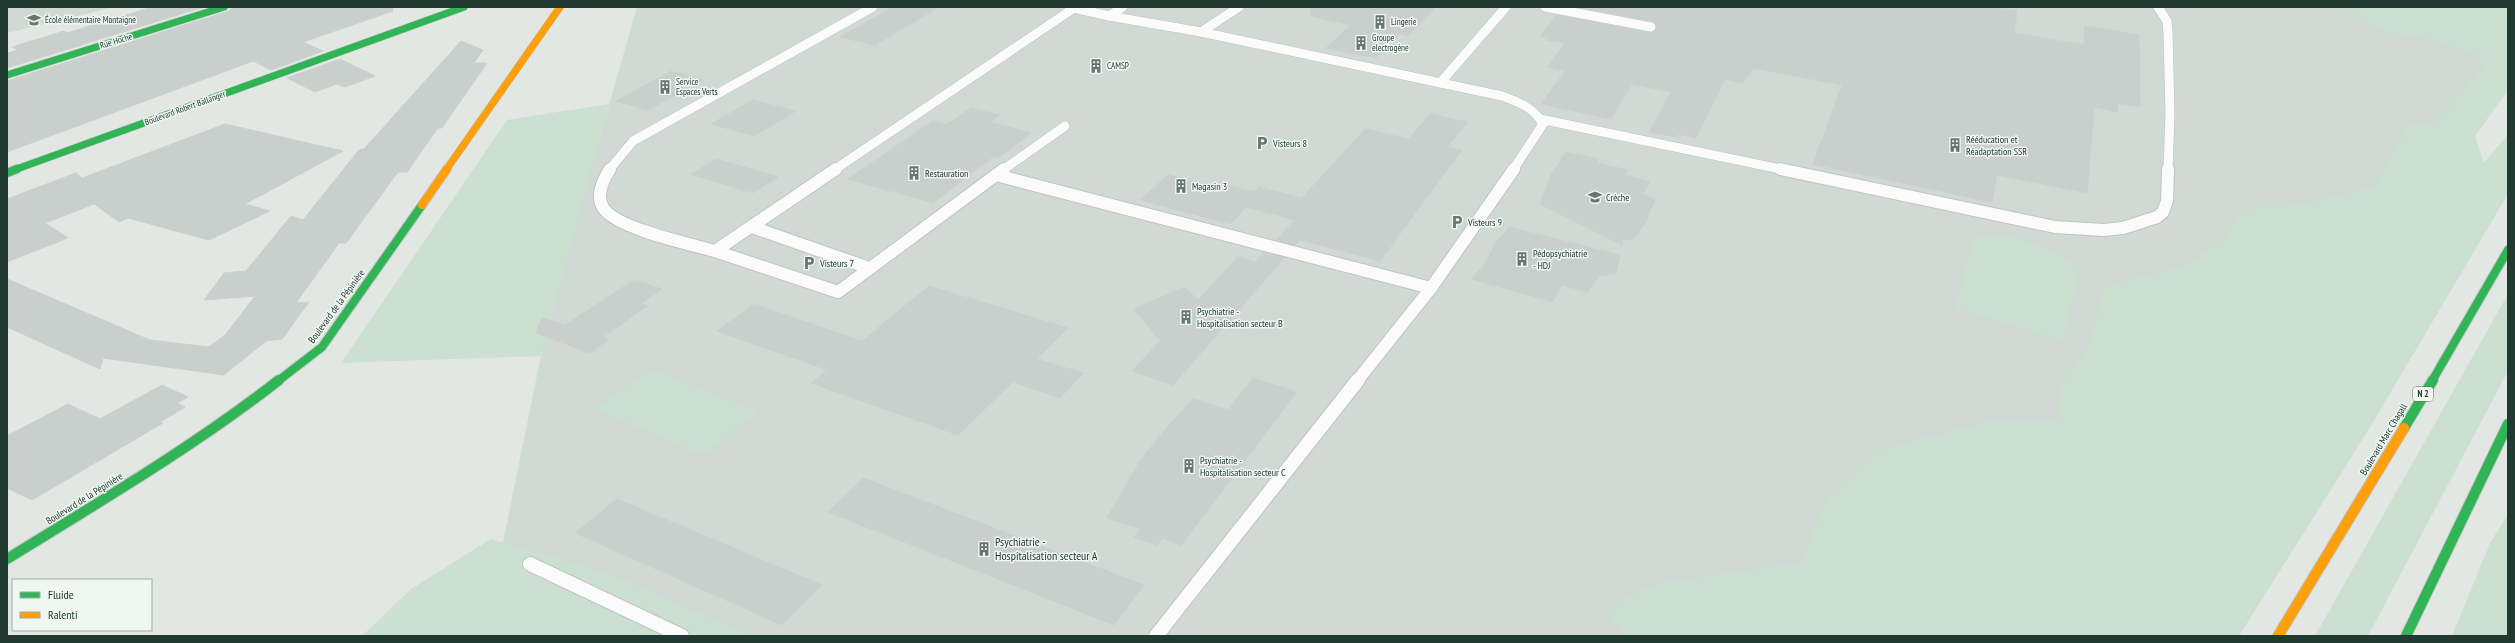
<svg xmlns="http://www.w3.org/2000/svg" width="2515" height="643" font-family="'PT Sans Narrow',sans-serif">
<rect width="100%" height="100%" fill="#e2e7e4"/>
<!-- built -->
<g fill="#d0d9d4">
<path d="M 7,7 L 114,7 L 7,33 Z"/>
<path d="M 637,7 L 2508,7 L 2508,85 L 2062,636 L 484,636 L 549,316 Z"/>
</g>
<!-- green -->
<g fill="#cbe0d0">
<path d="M 2353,7 L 2508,7 L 2508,90 L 2475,136 L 2484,163 L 2508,134 L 2508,194 L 2369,429 L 2239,636 L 1627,636 L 1606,612 L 1627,596 L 1667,582 L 1801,562 L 1825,504 L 1882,449 L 1995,420 L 2057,421 L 2063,382 L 2089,347 L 2105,287 L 2191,263 L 2225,237 L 2235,222 L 2253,207 L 2298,206 L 2374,187 L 2412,121 L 2432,126 L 2484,67 L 2474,54 L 2424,38 L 2390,33 L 2365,23 L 2349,8 Z"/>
<path d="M 609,104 L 541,356 L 341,363 L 507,120 Z"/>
<path d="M 1977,235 C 2019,235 2045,246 2081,267 L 2062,340 L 1956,309 L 1968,259 Z"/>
<path d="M 2508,294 L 2508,371 L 2368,636 L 2315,636 Z"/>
<path d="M 651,369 L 758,412 L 703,455 L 594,409 Z"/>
<path d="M 2508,514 L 2508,636 L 2452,636 L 2490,543 Z"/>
<path d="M 491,539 L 613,575 L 751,636 L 362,636 L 411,589 Z"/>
</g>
<!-- building -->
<g fill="#c9cfcc" stroke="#cbd0cd">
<path d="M 152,7 L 203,7 L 7,68 L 7,53 L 18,50 L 12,47 L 64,31 L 67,33 Z"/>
<path d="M 234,7 L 392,7 L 393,11 L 303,42 L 323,51 L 271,70 L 253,61 L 7,152 L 7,81 L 229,11 Z"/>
<path d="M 893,7 L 939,7 L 875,45 L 840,37 Z"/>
<path d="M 1311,7 L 1436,7 L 1408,36 L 1400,34 L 1376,58 L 1326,48 L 1351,25 L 1310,16 Z"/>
<path d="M 1577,7 L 1992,7 L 2017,11 L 2014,33 L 2084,45 L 2085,26 L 2139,35 L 2140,107 L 2117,103 L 2118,112 L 2094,107 L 2087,193 L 1997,175 L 1992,202 L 1813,164 L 1842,85 L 1753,68 L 1743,83 L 1725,79 L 1696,138 L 1678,134 L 1676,137 L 1649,132 L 1671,92 L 1632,84 L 1611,119 L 1541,104 L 1565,71 L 1548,67 L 1565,43 L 1547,40 L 1549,37 L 1540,36 L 1557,15 L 1650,33 L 1657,28 L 1656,25 L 1652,21 Z"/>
<path d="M 461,41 L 483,50 L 474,63 L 487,63 L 442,128 L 438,128 L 407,172 L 398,172 L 346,243 L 339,243 L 296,303 L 309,302 L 282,339 L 266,341 L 224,375 L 103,358 L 100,369 L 7,327 L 7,279 L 150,340 L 209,347 L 226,334 L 255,296 L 204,300 L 224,273 L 246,271 L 291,216 L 303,220 L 359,150 L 364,149 Z"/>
<path d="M 340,59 L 375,76 L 345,87 L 337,84 L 315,92 L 287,78 Z"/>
<path d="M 671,71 L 703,80 L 648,110 L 616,101 Z"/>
<path d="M 753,100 L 796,111 L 754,136 L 711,124 Z"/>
<path d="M 971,108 L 1000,115 L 990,122 L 1031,133 L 998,158 L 994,156 L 933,203 L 848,179 L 933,121 L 946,125 Z"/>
<path d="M 1430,114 L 1467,122 L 1447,147 L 1462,150 L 1380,261 L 1300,240 L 1295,245 L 1276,240 L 1295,220 L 1246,207 L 1231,224 L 1140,200 L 1168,175 L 1222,188 L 1224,185 L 1255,192 L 1259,187 L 1302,198 L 1365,129 L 1409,139 Z"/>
<path d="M 225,124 L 343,151 L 245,204 L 270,211 L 209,240 L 128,218 L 119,222 L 94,204 L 45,223 L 68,238 L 7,262 L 7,199 L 76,173 L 82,178 Z"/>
<path d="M 1566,152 L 1598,159 L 1596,163 L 1628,170 L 1625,175 L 1650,182 L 1643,194 L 1655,199 L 1645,224 L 1632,240 L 1623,239 L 1622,245 L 1540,204 L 1551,175 Z"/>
<path d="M 717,159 L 778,177 L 753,193 L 691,174 Z"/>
<path d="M 1509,227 L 1620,255 L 1616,273 L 1599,276 L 1587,292 L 1562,285 L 1553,302 L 1471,279 L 1485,264 L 1495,244 Z"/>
<path d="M 1264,252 L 1285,257 L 1173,385 L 1132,371 L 1160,341 L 1134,309 L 1185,287 L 1198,300 L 1238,257 L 1255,262 Z"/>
<path d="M 634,280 L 662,289 L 640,304 L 647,306 L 603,337 L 609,339 L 590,353 L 536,333 L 542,318 L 565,325 Z"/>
<path d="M 929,286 L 1068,328 L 1037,359 L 1083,373 L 1060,398 L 1013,382 L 958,435 L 811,383 L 827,370 L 717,331 L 754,304 L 862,341 Z"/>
<path d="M 1253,378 L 1297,392 L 1181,545 L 1162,538 L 1157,545 L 1134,537 L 1140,529 L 1107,518 L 1140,461 L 1163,432 L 1193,399 L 1228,410 Z"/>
<path d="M 162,385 L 188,397 L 177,403 L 185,407 L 160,422 L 163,423 L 32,500 L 7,488 L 7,436 L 68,404 L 100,419 Z"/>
<path d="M 863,478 L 1144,585 L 1114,625 L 828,512 Z"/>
<path d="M 617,499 L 822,585 L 782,625 L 575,533 Z"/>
</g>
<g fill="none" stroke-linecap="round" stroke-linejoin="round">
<defs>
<g id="lane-far2">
<path d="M 1069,7 L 1109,16"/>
<path d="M 1123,7 L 1109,16 L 1201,32"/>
<path d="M 1239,7 L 1201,32 L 1502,96 C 1519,102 1534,108 1543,124 L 1513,170"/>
<path d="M 1545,7 L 1651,27"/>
<path d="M 2158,7 L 2167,21 L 2168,33 L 2170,114 L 2168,170"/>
<path d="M 1440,83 L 1506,7"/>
<path d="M 1540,119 L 1785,170"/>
<path d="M 609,170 L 633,141 L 873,7"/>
<path d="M 834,170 L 1074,8"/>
<path d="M 1003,170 L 1065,126"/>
</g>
<g id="lane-far1">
<path d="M 610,169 C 603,180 595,197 604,209 C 619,229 690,244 715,251"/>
<path d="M 836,169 L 715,251 L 838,292 L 996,175"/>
<path d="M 1004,169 L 996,175 L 1431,288"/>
<path d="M 1780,169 L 2055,227 L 2104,230 L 2123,228 L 2157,217 L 2163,212 L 2167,201 L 2168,169"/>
<path d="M 752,227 L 869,268"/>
<path d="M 1357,381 L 1431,288 L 1514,169"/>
</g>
<g id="lane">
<path d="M 530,564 L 682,636"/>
<path d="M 1156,636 L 1358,380"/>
</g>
<g id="fast-far2">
<path d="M 7,75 L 224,7"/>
<path d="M 14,170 L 464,7"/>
</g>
<g id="fast-far1">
<path d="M 7,173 L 17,169"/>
<path d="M 278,381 L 322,347 L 422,205"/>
<path d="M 2432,381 L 2508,250"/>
</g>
<g id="fast">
<path d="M 2404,428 L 2433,380"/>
<path d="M 7,559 C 99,502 193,447 279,380"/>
<path d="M 2406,636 L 2508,424"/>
</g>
<path id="slow-far2" d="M 446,170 L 560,7"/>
<path id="slow-far1" d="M 422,205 L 447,169"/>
<path id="slow" d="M 2278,636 L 2404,428"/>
</defs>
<!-- lane-far2 casing -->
<use href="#lane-far2" stroke="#bfc4c1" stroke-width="10"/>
<!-- lane-far1 casing -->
<use href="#lane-far1" stroke="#bfc4c1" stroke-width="14"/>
<!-- lane casing -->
<use href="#lane" stroke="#bfc4c1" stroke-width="16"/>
<!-- fast-far2 casing -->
<use href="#fast-far2" stroke="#bec5c2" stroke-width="8"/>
<!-- fast-far1 casing -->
<use href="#fast-far1" stroke="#bec5c2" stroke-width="10"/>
<!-- fast casing -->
<use href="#fast" stroke="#bec5c2" stroke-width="12"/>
<!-- slow-far2 casing -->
<use href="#slow-far2" stroke="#bec5c2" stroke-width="8"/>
<!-- slow-far1 casing -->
<use href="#slow-far1" stroke="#bec5c2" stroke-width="10"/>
<!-- slow casing -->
<use href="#slow" stroke="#bec5c2" stroke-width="12"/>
<!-- lane-far2 -->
<use href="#lane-far2" stroke="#fbfbfb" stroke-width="9"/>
<!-- lane-far1 -->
<use href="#lane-far1" stroke="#fbfbfb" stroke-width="12"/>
<!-- lane -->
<use href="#lane" stroke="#fbfbfb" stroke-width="14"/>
<!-- fast-far2 -->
<use href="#fast-far2" stroke="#30b455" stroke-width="7"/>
<!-- fast-far1 -->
<use href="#fast-far1" stroke="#30b455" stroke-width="8"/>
<!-- fast -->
<use href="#fast" stroke="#30b455" stroke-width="10"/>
<!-- slow-far2 -->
<use href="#slow-far2" stroke="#ff9f0a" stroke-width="7"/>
<!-- slow-far1 -->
<use href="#slow-far1" stroke="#ff9f0a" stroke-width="8"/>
<!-- slow -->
<use href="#slow" stroke="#ff9f0a" stroke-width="10"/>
</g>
<!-- icons -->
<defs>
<symbol id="school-bare" viewBox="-9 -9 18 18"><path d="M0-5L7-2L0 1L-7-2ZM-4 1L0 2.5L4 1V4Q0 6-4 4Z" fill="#657770" stroke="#f0f7f3" stroke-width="2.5" paint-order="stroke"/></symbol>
<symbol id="building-bare" viewBox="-9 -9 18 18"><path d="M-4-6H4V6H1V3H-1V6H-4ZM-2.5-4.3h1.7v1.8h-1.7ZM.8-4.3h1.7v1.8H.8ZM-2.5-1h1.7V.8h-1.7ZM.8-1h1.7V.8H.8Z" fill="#657770" stroke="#f0f7f3" stroke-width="2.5" paint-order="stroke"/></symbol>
<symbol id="parking-bare" viewBox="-9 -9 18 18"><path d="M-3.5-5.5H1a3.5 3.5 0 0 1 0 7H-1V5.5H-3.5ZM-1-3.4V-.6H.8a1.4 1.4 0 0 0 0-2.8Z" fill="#657770" stroke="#f0f7f3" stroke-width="2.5" paint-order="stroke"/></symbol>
</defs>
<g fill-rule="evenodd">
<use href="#school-bare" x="24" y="10" width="20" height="20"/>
<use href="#building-bare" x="1370" y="12" width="20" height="20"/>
<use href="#building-bare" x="1351" y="33" width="20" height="20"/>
<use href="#building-bare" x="1086" y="56" width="20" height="20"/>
<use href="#building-bare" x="655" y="77" width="20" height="20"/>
<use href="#parking-bare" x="1252" y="133" width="20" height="20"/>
<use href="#building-bare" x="1945" y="135" width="20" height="20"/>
<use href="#building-bare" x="904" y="163" width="20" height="20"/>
<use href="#building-bare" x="1171" y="176" width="20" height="20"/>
<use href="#school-bare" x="1585" y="187" width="20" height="20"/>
<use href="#parking-bare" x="1447" y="212" width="20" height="20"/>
<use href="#building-bare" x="1512" y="249" width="20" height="20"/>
<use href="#parking-bare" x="799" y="253" width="20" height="20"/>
<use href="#building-bare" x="1176" y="307" width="20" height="20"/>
<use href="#building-bare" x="1179" y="456" width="20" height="20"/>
<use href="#building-bare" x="974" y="539" width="20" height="20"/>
</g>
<g text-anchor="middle" stroke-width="3" stroke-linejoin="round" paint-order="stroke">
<!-- far-poi labels -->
<g font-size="9" fill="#213a31" stroke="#f0f7f3" text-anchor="start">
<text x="45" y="23">École élémentaire Montaigne</text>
<text x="1391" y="25">Lingerie</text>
<text x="1372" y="41">Groupe<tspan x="1372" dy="10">electrogène</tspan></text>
<text x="1107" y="69">CAMSP</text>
<text x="676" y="85">Service<tspan x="676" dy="10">Espaces Verts</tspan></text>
</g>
<!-- far-street labels -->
<g font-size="9" fill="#213a31" stroke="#f0f7f3">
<text transform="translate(116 41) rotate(-17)" y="3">Rue Hoche</text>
<text transform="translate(185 108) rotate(-20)" y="3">Boulevard Robert Ballanger</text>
</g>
<!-- shield labels -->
<rect fill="#f0f7f3" stroke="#5f736b" stroke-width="1" x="2413" y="387" width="20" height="14" rx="3"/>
<g font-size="9" font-weight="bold" fill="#213a31">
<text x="2423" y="397">N 2</text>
</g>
<!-- poi labels -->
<g font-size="10" fill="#213a31" stroke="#f0f7f3" text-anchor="start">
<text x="1966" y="143">Rééducation et<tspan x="1966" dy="12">Réadaptation SSR</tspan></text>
<text x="1273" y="147">Visteurs 8</text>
<text x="925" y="177">Restauration</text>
<text x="1192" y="190">Magasin 3</text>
<text x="1606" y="201">Crèche</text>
<text x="1468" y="226">Visteurs 9</text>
<text x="1533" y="257">Pédopsychiatrie<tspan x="1533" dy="12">- HDJ</tspan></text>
<text x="820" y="267">Visteurs 7</text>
<text x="1197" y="315">Psychiatrie -<tspan x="1197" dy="12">Hospitalisation secteur B</tspan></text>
<text x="1200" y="464">Psychiatrie -<tspan x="1200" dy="12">Hospitalisation secteur C</tspan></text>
</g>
<!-- street labels -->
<g font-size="10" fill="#213a31" stroke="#f0f7f3">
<text transform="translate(336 306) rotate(-54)" y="4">Boulevard de la Pépinière</text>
<text transform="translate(2383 439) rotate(-59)" y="4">Boulevard Marc Chagall</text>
<text transform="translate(84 498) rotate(-32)" y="4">Boulevard de la Pépinière</text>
</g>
<!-- near-poi labels -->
<g font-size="12" fill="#213a31" stroke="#f0f7f3" text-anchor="start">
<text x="995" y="546">Psychiatrie -<tspan x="995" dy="14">Hospitalisation secteur A</tspan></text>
</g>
</g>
<!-- border -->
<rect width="2515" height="643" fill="none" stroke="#213a31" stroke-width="16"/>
<!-- legend -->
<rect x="12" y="579" width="140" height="52" fill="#f0f7f3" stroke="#9daba5"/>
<rect x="20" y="592" width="20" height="6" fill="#30b455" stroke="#9daba5"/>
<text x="48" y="599" font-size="12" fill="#213a31">Fluide</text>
<rect x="20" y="612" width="20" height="6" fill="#ff9f0a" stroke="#9daba5"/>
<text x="48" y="619" font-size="12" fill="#213a31">Ralenti</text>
</svg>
